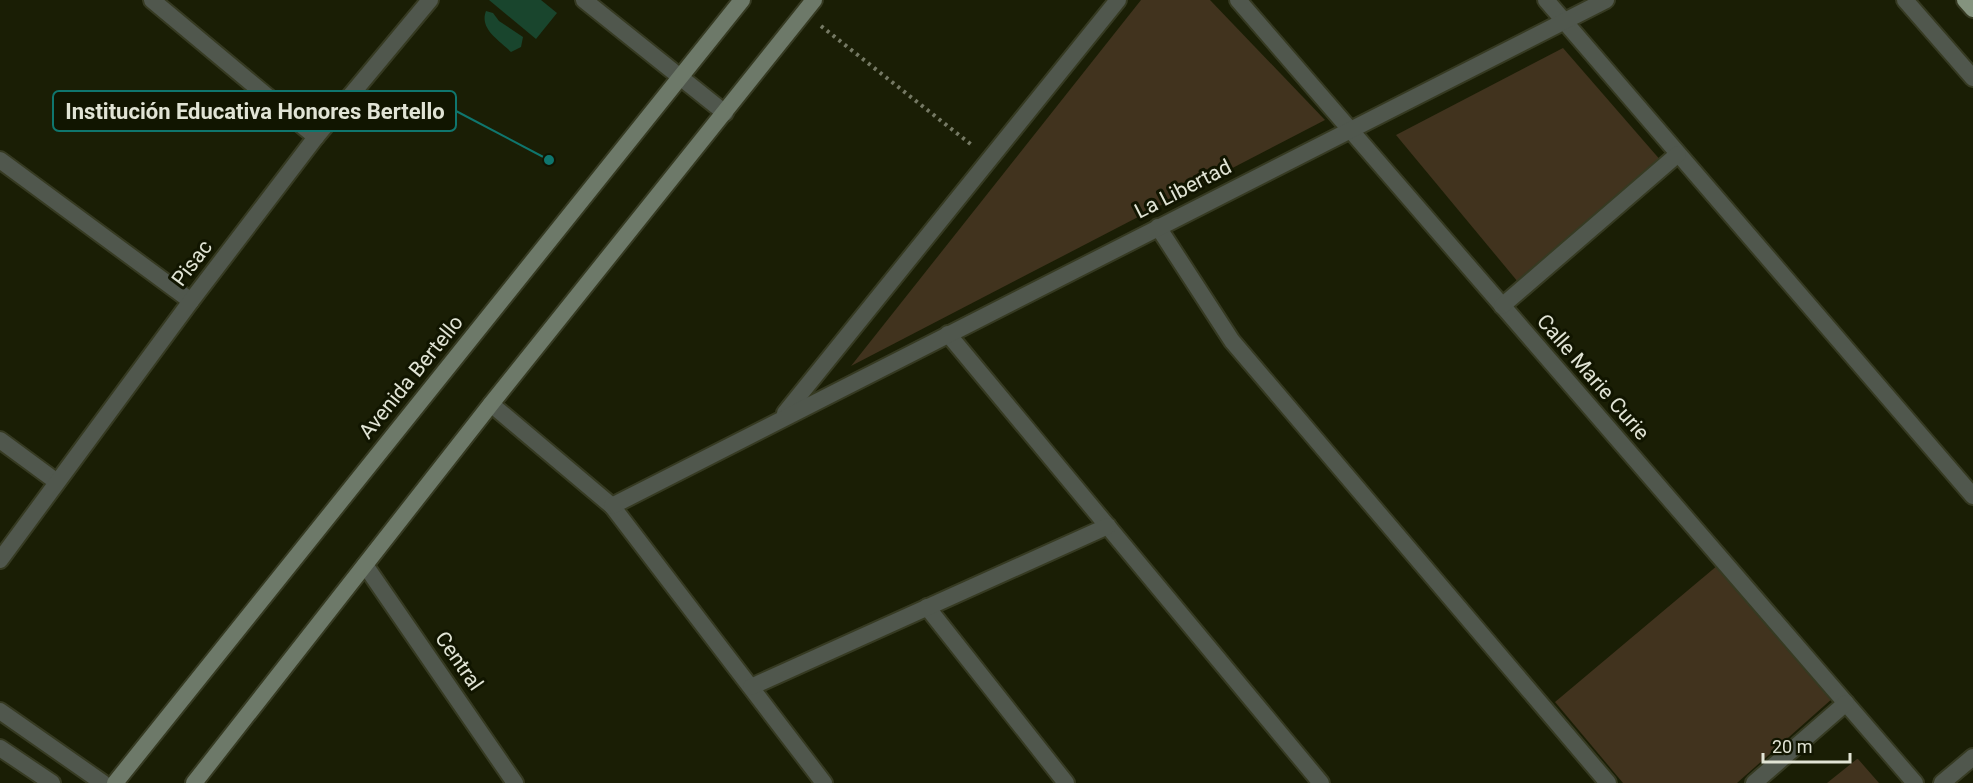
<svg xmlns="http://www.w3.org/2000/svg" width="1973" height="783" font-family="Roboto,sans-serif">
<rect width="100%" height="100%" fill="#1a1e05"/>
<!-- green -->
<g fill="#41331e">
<path d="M 1141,0 L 1210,0 L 1325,120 L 851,366 Z"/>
<path d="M 1563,48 L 1662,162 L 1518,282 L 1396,135 Z"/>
<path d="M 1718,565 L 1833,698 L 1737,783 L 1623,783 L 1555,702 Z"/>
<path d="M 1858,759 L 1879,783 L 1827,783 L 1857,759 Z"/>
</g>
<!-- water -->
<g fill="#19452d">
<path d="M 489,0 L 541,0 L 557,13 L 536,39 Z"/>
<path d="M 486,11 L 493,13 L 499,21 L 523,37 L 521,47 L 511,52 C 499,40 479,29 486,11 Z"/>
</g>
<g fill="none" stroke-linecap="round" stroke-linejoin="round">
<defs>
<g id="minor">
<path d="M 152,0 L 316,137"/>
<path d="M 584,0 L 725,113"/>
<path d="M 1238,0 L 1915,783"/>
<path d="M 1546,0 L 1973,496"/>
<path d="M 1905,0 L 1973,78"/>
<path d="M 0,160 L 191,301"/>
<path d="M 1158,227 L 1232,341 L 1608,783"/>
<path d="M 1502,306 L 1678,154"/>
<path d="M 948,334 L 1321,783"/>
<path d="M 491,404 L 612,506 L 824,783"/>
<path d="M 785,413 L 1118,0"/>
<path d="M 0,440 L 57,482"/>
<path d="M 612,506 L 1606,0"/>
<path d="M 0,560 L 191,301 L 316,137 L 430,0"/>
<path d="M 365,565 L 515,783"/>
<path d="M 927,607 L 1066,783"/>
<path d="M 751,687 L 1108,526"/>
<path d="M 1754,783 L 1846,703"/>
<path d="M 1942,783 L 1973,757"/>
</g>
<g id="tertiary">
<path d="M 0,711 L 103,783"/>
<path d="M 0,748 L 52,783"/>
</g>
<g id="secondary">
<path d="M 115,783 L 742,0"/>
<path d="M 194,783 L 491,404 L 814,0"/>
</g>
<path id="primary" d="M 1965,0 L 1973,9"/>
</defs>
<!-- minor casing -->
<use href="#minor" stroke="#363a22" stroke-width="20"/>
<!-- tertiary casing -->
<use href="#tertiary" stroke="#363a22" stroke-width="20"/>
<!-- secondary casing -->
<use href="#secondary" stroke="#363a22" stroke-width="20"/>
<!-- primary casing -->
<use href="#primary" stroke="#363a22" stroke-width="20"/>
<!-- path -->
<path stroke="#757964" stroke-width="4" stroke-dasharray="3 4.5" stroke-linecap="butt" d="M 821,26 L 973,146"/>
<!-- minor -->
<use href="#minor" stroke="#50574d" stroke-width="16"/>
<!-- tertiary -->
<use href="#tertiary" stroke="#50574d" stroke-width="16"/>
<!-- secondary -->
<use href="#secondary" stroke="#6d7969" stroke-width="16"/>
<!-- primary -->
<use href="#primary" stroke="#84937e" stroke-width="16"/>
</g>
<g text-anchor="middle" stroke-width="6" stroke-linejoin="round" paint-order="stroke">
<!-- street labels -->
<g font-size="21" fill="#e1e4d5" stroke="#111500">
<text transform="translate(1183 189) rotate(-27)" y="7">La Libertad</text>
<text transform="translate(192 263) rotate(-53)" y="7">Pisac</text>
<text transform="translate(411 377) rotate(-51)" y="7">Avenida Bertello</text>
<text transform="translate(1593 377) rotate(49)" y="7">Calle Marie Curie</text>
<text transform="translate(459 661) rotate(55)" y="7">Central</text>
</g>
</g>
<!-- callouts -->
<path fill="none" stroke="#0f766e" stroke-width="2" d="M549 160L456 111"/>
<circle fill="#0f766e" stroke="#111500" stroke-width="2" cx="549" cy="160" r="6"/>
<rect fill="#111500" stroke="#0f766e" stroke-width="2" x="53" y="91" width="403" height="40" rx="6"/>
<g font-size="22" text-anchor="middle" font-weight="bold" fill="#e1e4d5">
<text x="255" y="119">Institución Educativa Honores Bertello</text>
</g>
<!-- scale -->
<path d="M1763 753v9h87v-9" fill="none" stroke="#e1e4d5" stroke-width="3"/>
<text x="1772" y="753" font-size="18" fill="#e1e4d5" stroke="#111500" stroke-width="4.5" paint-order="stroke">20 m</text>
</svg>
